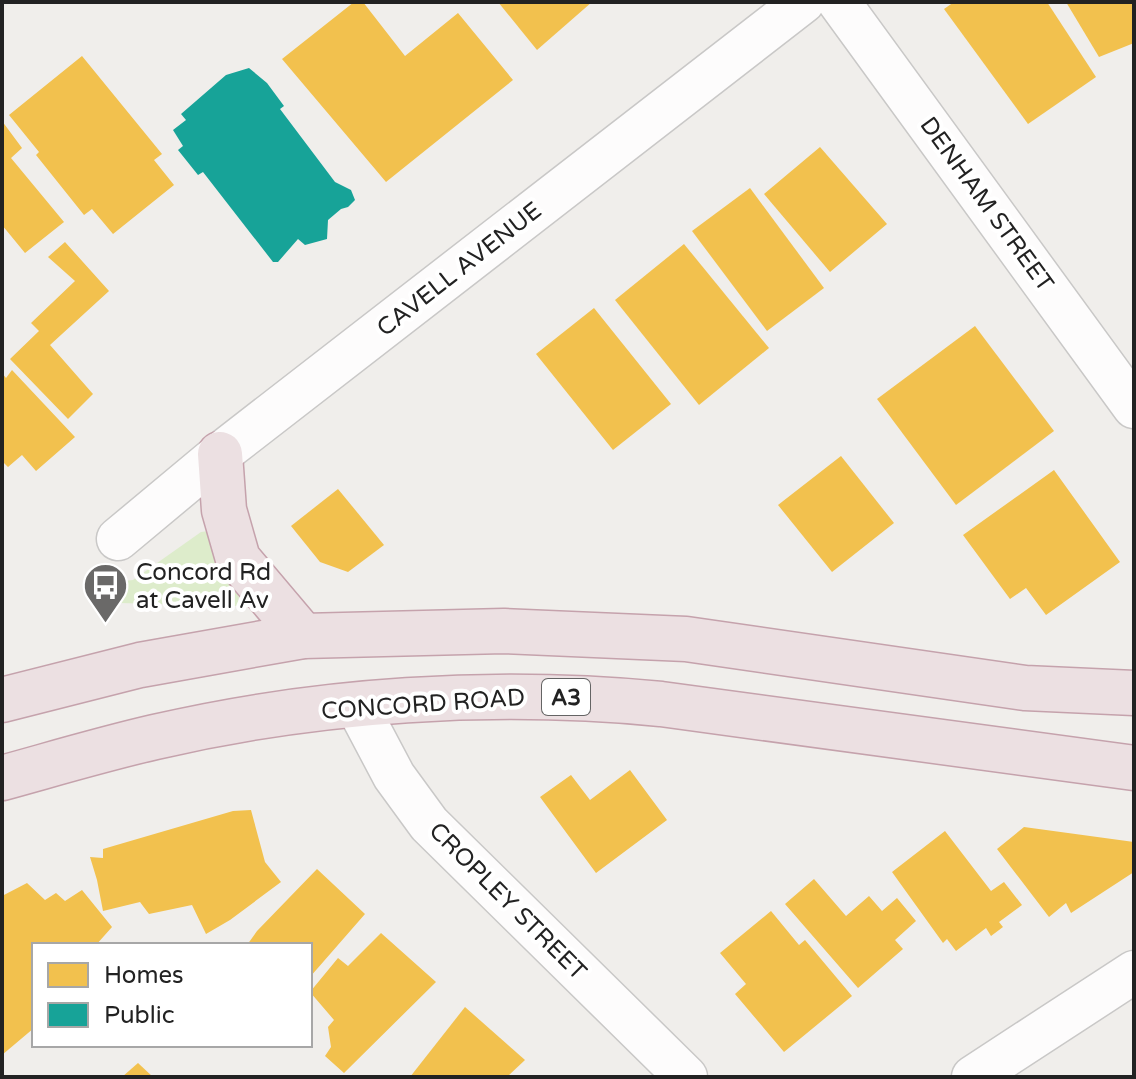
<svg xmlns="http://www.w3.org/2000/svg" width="1136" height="1079" font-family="'Varela Round',sans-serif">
<rect width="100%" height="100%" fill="#f0eeeb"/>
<!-- grass -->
<path fill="#ddeccb" d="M 209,531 C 215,558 222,576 239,597 L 237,606 L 119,603 L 114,582 L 133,580 L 201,532 Z"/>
<!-- homes -->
<g fill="#f2c14e">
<path d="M 354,2 L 363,2 L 405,56 L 458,13 L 513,80 L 386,182 L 282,59 Z"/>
<path d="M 498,2 L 592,2 L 537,50 Z"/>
<path d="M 954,2 L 1047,2 L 1096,77 L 1028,124 L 944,9 Z"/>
<path d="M 1066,2 L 1134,2 L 1134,43 L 1099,57 Z"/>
<path d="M 82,56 L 162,154 L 154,160 L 174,185 L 113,234 L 92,209 L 84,215 L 36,155 L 39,152 L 9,115 Z"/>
<path d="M 2,121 L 22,148 L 11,158 L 64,222 L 25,253 L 2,225 Z"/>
<path d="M 820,147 L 887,224 L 830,272 L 764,194 Z"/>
<path d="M 750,188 L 824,288 L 767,331 L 692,231 Z"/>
<path d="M 65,242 L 109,291 L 50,345 L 93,394 L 68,419 L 10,359 L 39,331 L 31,323 L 75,281 L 48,257 Z"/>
<path d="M 684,244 L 769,348 L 699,405 L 615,300 Z"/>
<path d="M 594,308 L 671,404 L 613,450 L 536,354 Z"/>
<path d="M 975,326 L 1054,431 L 956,505 L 877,399 Z"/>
<path d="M 12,370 L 75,437 L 36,471 L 22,455 L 8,467 L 2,461 L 2,373 L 6,378 Z"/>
<path d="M 841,456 L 894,523 L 832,572 L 778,505 Z"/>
<path d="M 1054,470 L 1120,562 L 1046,615 L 1026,588 L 1010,599 L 963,535 Z"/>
<path d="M 338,489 L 384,545 L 348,572 L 320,562 L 291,526 Z"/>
<path d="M 630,770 L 667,820 L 596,873 L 540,797 L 571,775 L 590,800 Z"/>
<path d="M 251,810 L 265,862 L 281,882 L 230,920 L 206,934 L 192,905 L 149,914 L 140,902 L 103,911 L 97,880 L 90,857 L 103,858 L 103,849 L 233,811 Z"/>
<path d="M 1024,827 L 1134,842 L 1134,872 L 1071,913 L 1066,903 L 1049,917 L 997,849 Z"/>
<path d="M 945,831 L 991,891 L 1004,882 L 1022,905 L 999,922 L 1003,927 L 991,936 L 986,928 L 956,951 L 947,939 L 943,943 L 892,872 Z"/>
<path d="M 317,869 L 365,914 L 310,977 L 310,945 L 247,945 L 257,931 Z"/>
<path d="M 814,879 L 846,916 L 869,896 L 882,911 L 897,898 L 916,921 L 895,940 L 903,949 L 858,988 L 785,904 Z"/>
<path d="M 27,883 L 45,900 L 56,893 L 65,901 L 82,890 L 112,927 L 96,945 L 34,945 L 34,1028 L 2,1055 L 2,896 Z"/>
<path d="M 771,911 L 799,945 L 805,940 L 852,996 L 784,1052 L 735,994 L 746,984 L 720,953 Z"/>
<path d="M 381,933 L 436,982 L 344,1073 L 325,1056 L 331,1047 L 328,1027 L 334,1020 L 310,992 L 338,958 L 348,966 Z"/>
<path d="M 465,1007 L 525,1060 L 507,1077 L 410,1077 Z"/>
<path d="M 138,1063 L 153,1077 L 122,1077 Z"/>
</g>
<!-- public -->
<path fill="#17a398" d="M 249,68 L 267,83 L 284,106 L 280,109 L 335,182 L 351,190 L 355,200 L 348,207 L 341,209 L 328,220 L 327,239 L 305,245 L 298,239 L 278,262 L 273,262 L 203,172 L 198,175 L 178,150 L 183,146 L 173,130 L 186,120 L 181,114 L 226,75 Z"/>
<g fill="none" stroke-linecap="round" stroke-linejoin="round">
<defs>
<g id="street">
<path d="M 839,2 L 1134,407"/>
<path d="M 118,539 L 220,454 L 803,2"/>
<path d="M 357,706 L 394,776 L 429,824 L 686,1077"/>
<path d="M 973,1077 L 1134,972"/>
</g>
<g id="highway">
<path d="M 220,454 L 224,510 L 238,559 L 303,636"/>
<path d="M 2,700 L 140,665 L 303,636 L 504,631 L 686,639 L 1025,688 L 1134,693"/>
<path d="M 2,778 C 53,764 103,749 155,737 C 319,699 494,688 661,704 L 1134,768"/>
</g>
</defs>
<!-- street casing -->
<use href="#street" stroke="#c9c8c7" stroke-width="45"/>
<!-- highway casing -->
<use href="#highway" stroke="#c5a2ac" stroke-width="47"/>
<!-- street -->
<use href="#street" stroke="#fdfcfc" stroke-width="42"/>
<!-- highway -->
<use href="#highway" stroke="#ece0e2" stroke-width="44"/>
</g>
<!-- icons -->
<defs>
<symbol id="bus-pin" viewBox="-11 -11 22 30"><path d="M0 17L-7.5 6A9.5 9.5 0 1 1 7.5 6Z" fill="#6a6968" stroke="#fff"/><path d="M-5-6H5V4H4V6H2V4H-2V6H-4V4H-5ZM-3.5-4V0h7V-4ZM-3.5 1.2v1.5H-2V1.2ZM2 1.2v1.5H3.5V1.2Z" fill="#fff"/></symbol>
</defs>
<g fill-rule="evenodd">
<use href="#bus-pin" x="80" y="560" width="51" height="69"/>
</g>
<g text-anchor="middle" stroke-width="8" stroke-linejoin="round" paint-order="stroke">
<!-- shield labels -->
<rect fill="#fff" stroke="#646464" stroke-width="2" x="542" y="679" width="48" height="36" rx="6"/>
<g font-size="22" font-weight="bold" fill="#222">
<text x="566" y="705">A3</text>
</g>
<!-- street labels -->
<g font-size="24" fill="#222" stroke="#fff">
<text transform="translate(987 204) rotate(54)" y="8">DENHAM STREET</text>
<text transform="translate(459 269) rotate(-38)" y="8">CAVELL AVENUE</text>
<text transform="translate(423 704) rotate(-4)" y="8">CONCORD ROAD</text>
<text transform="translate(508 901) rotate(45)" y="8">CROPLEY STREET</text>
</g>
<!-- poi labels -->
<g font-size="24" fill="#222" stroke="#fff" text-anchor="start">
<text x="136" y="580">Concord Rd<tspan x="136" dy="28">at Cavell Av</tspan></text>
</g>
</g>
<!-- border -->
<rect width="1136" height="1079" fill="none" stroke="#222222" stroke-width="8"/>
<!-- legend -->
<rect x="32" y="943" width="280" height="104" fill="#ffffff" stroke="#a7a7a7" stroke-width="2"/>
<rect x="48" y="963" width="40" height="24" fill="#f2c14e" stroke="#a7a7a7" stroke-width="2"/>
<text x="104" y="983" font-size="24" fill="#222222">Homes</text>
<rect x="48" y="1003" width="40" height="24" fill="#17a398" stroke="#a7a7a7" stroke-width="2"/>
<text x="104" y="1023" font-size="24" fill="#222222">Public</text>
</svg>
